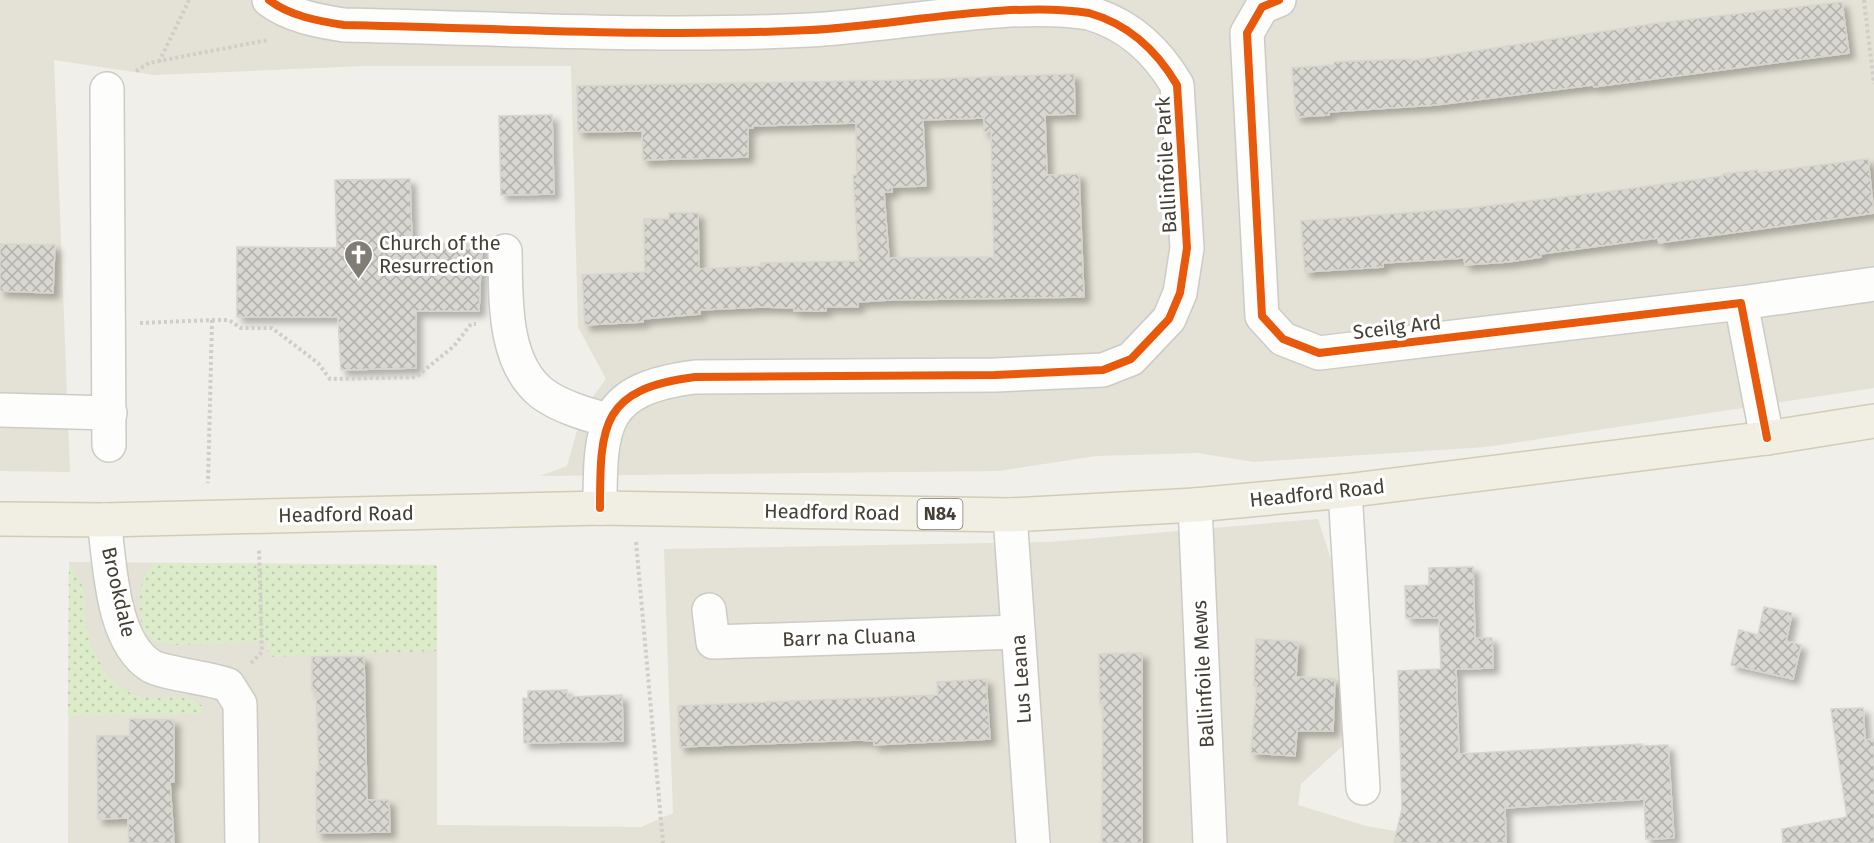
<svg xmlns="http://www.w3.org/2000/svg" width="1874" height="843" font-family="'Fira Sans',sans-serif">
<defs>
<pattern id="grass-dots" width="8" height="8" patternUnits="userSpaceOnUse" patternTransform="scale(1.5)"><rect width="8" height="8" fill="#dcebc9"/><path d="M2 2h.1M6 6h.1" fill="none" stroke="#becbad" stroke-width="1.8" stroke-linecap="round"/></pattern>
<pattern id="building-cross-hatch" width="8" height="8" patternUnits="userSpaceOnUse" patternTransform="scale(1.5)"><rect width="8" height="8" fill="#d9d7d1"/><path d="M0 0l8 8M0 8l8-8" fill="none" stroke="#b2b0aa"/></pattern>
<filter id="shadow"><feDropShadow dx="5.5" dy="5.5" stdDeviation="3" flood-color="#0004"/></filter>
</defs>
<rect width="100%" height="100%" fill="#f0efe9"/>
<!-- residential -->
<g fill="#e4e1d6">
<path d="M 0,0 L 1874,0 L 1874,388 L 1486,447 L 1254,462 L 1198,453 L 1096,456 L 999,471 L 540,476 L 567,466 L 583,410 L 606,379 L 578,327 L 571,66 L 365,66 L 154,75 L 54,60 L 70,472 L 0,471 Z"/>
<path d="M 1318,519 L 1343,597 L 1347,742 L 1301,784 L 1298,805 L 1366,826 L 1464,843 L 68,843 L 69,562 L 437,565 L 437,825 L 641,827 L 673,813 L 664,549 L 1050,542 Z"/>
</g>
<!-- grass -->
<g fill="url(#grass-dots)">
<path d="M 69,562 C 73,572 81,581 84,591 C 86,599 84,609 85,618 C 88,649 111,694 145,697 C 163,699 189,692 202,706 L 202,714 L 68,716 Z"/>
<path d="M 154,563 L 437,565 L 437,651 L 269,657 L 266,642 L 173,645 L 154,641 C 150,637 144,632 143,626 C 136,608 139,575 154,563 Z"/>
</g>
<!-- building -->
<g fill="url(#building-cross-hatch)" stroke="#d8d5cf" stroke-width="1.5" fill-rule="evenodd" filter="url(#shadow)">
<path d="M 1842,2 L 1849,53 L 1594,87 L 1593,85 L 1436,105 L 1329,112 L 1329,115 L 1296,117 L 1292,68 L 1334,65 L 1334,62 L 1410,59 L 1410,61 L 1659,23 Z"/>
<path d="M 1074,74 L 1075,114 L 1045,115 L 1047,175 L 1079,174 L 1084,297 L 890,300 L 858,302 L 858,307 L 826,307 L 826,311 L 794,311 L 794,308 L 762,307 L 700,310 L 700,314 L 643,319 L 643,322 L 585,325 L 582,275 L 645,272 L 644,219 L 669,219 L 669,213 L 698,213 L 699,269 L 761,266 L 761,263 L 859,261 L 853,175 L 857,175 L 856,123 L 753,126 L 753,128 L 748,128 L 748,157 L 643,160 L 642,131 L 578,132 L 577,86 L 906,80 ZM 984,118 L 984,132 L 991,131 L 994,257 L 889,258 L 884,192 L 892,192 L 892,187 L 926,186 L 923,120 Z"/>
<path d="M 552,115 L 554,194 L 501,195 L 499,116 Z"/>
<path d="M 1868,159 L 1874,213 L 1659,243 L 1658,238 L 1541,254 L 1541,257 L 1508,262 L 1465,265 L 1464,258 L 1383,263 L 1383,267 L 1305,272 L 1301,221 L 1471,208 L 1605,192 L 1723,176 L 1723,174 L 1757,170 L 1758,173 Z"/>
<path d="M 410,179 L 412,245 L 482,242 L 479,311 L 416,311 L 416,368 L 341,370 L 338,317 L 237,317 L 237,247 L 337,248 L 335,180 Z"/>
<path d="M 0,244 L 55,245 L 53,293 L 0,291 Z"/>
<path d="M 1473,567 L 1475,638 L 1492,638 L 1493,668 L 1456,669 L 1459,754 L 1642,744 L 1642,746 L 1668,745 L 1674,838 L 1646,839 L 1644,799 L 1505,808 L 1506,843 L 1394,843 L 1402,809 L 1398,671 L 1441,669 L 1439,618 L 1406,618 L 1405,586 L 1429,585 L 1429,568 Z"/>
<path d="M 1764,607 L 1792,613 L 1786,641 L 1801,645 L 1793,679 L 1731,665 L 1739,630 L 1758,635 Z"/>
<path d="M 1256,639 L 1298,642 L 1296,677 L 1335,679 L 1333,731 L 1297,731 L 1295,756 L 1251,753 L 1257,685 L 1254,685 Z"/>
<path d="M 1142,653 L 1142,843 L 1102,843 L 1103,704 L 1100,704 L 1099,654 Z"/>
<path d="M 312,657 L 364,657 L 367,800 L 389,800 L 390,832 L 317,833 L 316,771 L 319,771 L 316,690 L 312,690 Z"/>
<path d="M 986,679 L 990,739 L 874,745 L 874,741 L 859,740 L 680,747 L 678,706 L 938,695 L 937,682 Z"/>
<path d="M 567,690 L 567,697 L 622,695 L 623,741 L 524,743 L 523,698 L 528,699 L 528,691 Z"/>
<path d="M 1863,708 L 1865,740 L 1874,739 L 1874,843 L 1783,843 L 1782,829 L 1847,817 L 1831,709 Z"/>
<path d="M 130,719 L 174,720 L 174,782 L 170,782 L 174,843 L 129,843 L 128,818 L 98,819 L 97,736 L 130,736 Z"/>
</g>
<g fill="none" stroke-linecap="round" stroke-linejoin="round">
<defs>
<g id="minor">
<path d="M 269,0 C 290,16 318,21 344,25 C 497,28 657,38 810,30 C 892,26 1011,0 1089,13 C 1128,24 1157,51 1177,85 L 1187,248 L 1180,293 L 1169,319 L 1131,359 L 1103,370 L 995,375 L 695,377 C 602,389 600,423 600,508"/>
<path d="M 1279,0 L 1262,7 L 1247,33 L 1262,316 L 1283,339 L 1319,353 L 1741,303 L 1767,438"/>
<path d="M 107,89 L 109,445"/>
<path d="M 505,251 C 506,296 502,363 543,394 C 561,407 586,414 607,420"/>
<path d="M 1741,303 L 1874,284"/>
<path d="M 0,410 L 110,413"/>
<path d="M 1345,491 L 1363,788"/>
<path d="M 1195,505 L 1210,843"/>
<path d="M 1010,515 L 1033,843"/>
<path d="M 104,520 C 110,563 111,641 151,666 C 163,673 209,678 228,685 L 240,704 L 242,843"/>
<path d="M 709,610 L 713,642 L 1018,632"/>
</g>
<path id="major" d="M 0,519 L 104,520 L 600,508 L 1010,515 L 1195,505 L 1345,491 L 1767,438 L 1874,421"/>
</defs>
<!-- minor casing -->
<use href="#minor" stroke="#cccbc5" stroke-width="36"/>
<!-- major casing -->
<use href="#major" stroke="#d2ccb6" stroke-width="36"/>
<!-- path -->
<g stroke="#d1ceca" stroke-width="4" stroke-dasharray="3 3" stroke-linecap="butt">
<path d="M 1864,0 L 1874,84"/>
<path d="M 159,62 L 189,0"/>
<path d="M 136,71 L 149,63 L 268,40"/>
<path d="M 212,320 L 229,320 L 241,328 L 272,328 L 318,363 L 330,379 L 416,377 L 454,346 L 471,324 L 476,324"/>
<path d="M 140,323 L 212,320 L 208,483"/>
<path d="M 636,542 L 663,843"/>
<path d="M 251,663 L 262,652 L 259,549"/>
</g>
<!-- minor -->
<use href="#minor" stroke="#fdfdfc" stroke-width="33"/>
<!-- major -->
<use href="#major" stroke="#f1eee3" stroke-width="33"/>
<defs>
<g id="cycleway">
<path d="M 269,0 C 290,16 318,21 344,25 C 497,28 657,38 810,30 C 892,26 1011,0 1089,13 C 1128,24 1157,51 1177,85 L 1187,248 L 1180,293 L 1169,319 L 1131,359 L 1103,370 L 995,375 L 695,377 C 602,389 600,423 600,508"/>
<path d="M 1279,0 L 1262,7 L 1247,33 L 1262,316 L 1283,339 L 1319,353 L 1741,303 L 1767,438"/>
</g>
</defs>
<!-- cycleway casing -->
<use href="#cycleway" stroke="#fff" stroke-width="11"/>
<!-- cycleway -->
<use href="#cycleway" stroke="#e8590c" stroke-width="8"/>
</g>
<!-- icons -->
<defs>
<symbol id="church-pin" viewBox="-11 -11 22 30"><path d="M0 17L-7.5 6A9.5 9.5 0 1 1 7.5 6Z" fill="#817d74" stroke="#fff"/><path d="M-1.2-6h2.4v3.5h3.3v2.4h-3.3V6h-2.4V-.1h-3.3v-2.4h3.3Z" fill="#fff"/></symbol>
</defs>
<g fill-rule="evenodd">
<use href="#church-pin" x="342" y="238" width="33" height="45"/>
</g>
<g text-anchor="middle" stroke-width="6" stroke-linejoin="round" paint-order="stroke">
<!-- shield labels -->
<rect fill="#fff" stroke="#7d7972" stroke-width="1.5" x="917.5" y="499" width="45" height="30" rx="4.5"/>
<g font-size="18" font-weight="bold" fill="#454035">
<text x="940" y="520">N84</text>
</g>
<!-- street labels -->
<g font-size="20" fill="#454035" stroke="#fff">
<text transform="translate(1166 165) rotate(-93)" y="7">Ballinfoile Park</text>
<text transform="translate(1397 327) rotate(-7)" y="7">Sceilg Ard</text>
<text transform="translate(1317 493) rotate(-6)" y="7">Headford Road</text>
<text transform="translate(832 512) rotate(1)" y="7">Headford Road</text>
<text transform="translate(346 514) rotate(-1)" y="7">Headford Road</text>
<text transform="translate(119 592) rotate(77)" y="7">Brookdale</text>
<text transform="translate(849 637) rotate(-2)" y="7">Barr na Cluana</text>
<text transform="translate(1203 674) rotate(-93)" y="7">Ballinfoile Mews</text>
<text transform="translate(1021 679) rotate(-94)" y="7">Lus Leana</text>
</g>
<!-- poi labels -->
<g font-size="20" fill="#454035" stroke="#fff" text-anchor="start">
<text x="379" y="250">Church of the<tspan x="379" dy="23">Resurrection</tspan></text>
</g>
</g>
</svg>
